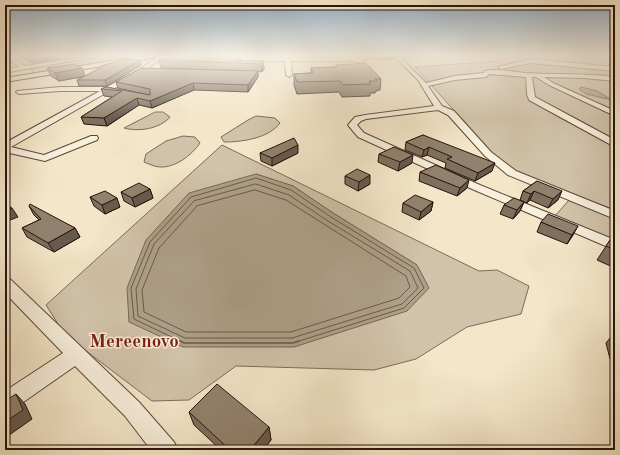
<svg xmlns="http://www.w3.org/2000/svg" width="620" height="455" font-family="'Old Standard TT',serif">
<rect width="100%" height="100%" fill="#f4e6c9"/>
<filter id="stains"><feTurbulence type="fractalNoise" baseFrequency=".005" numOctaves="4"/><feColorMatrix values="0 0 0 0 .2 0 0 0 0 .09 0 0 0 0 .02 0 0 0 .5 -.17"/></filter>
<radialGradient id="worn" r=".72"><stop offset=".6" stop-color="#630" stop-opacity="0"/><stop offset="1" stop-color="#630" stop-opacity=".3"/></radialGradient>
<!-- green -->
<g fill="#d1c2a9" stroke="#7c6b5a" fill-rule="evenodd">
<path d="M 103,56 L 139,57 L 33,74 L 31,67 Z"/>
<path d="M 504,56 L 581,56 L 615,60 L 615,210 L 516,172 L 494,155 L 415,67 L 500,61 L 507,58 Z"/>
<path d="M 155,112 L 163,112 L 170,117 C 160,129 138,132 124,128 Z"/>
<path d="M 256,116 L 275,118 L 280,123 C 269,138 243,142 224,142 L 221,137 L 248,120 Z"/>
<path d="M 183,136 L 195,137 L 200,143 C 192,155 175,168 160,167 C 155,167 149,164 144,162 L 146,154 L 166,141 Z"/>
<path d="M 222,145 L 479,271 L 497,270 L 529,286 L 521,314 L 467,327 L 416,359 L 374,370 L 236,366 L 189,400 L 152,401 L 65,335 L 46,305 ZM 256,174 L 293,186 L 333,213 L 417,265 L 294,347 Z"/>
<path d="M 570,199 L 615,217 L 615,242 L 554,217 Z"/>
</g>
<!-- water -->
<g fill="#ae9f88" stroke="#786756">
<path d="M 581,87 L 597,91 L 612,100 L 586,94 L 579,89 Z"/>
<path d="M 256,174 L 293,186 L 333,213 L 417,265 L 429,288 L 407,311 L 294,347 L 183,347 L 129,322 L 127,288 L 146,240 L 189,193 Z"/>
</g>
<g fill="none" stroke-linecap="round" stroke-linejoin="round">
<!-- shore-far1 -->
<g stroke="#6a5a4a" stroke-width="1">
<path d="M 256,184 L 289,195 L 328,221 L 410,271 L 418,288 L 402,304 L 292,338 L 185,338 L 138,316 L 136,289 L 154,244 L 194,201 Z"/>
<path d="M 255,190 L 286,200 L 406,276 L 410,287 L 399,298 L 291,332 L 186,332 L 144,312 L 142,290 L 159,248 L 197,206 Z"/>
<path d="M 182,342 L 134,319 L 131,288 L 150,242 L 191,197 L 256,178 L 291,190 L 331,217 L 414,268 L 424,288 L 404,308 L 296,342"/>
</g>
<!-- shore -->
<path stroke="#6a5a4a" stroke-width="1.5" d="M 180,341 L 184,343 L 293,343 L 299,341"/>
<defs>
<g id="minor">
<path d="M 5,56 L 12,56 L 25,66 L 90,56 L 100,56 L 9,72 L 5,70 L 5,66 L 10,68 L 19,67 L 8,58 L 5,58 Z"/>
<path d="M 159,56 L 165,56 L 141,73 L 11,147 L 44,155 L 91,136 L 97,136 L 98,138 L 97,140 L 45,161 L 5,152 L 5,143 L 100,91 L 60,91 L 19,94 L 16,92 L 17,91 L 60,87 L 107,87 L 137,71 Z"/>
<path d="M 369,56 L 380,56 L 362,60 L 373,75 L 370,77 L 368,76 L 359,62 L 355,61 L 291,61 L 292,75 L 289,77 L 286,75 L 285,61 L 223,62 L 220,60 L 223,58 L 355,57 Z"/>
<path d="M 394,56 L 399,56 L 426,83 L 455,76 L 484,73 L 485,71 C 498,68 512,72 525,73 C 555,75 585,73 615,77 L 615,81 L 584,78 L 544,77 L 553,83 L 615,111 L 615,116 L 549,85 L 536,77 L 532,77 L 535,97 L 615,140 L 615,147 L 529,100 L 527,94 L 526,77 L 489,74 L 486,77 L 455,80 L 428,86 L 442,106 L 454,111 L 491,152 L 516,171 L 615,211 L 615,219 L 508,175 L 485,156 L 448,115 L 438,110 L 366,119 L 361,121 L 357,125 L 364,133 L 480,185 L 615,240 L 615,250 L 472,189 L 358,137 L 348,125 L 355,117 L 365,115 L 434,106 L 418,80 Z"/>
<path d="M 531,59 L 615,67 L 615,71 L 531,63 L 501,69 L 498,67 Z"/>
<path d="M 5,277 L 10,279 L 139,402 L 174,442 L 178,450 L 151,450 L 125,416 L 75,366 L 12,410 L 5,413 L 5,391 L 63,353 L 5,293 Z"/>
</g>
<path id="major" d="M 142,56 L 155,56 L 152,58 L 5,82 L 5,78 Z"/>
</defs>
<!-- minor casing -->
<use href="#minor" stroke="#5a483a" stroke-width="2"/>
<!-- major casing -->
<use href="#major" stroke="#27140b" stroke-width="2"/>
<!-- minor -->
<use href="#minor" fill="#f8efdc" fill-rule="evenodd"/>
<!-- major -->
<use href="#major" fill="#f4e6c9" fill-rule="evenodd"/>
</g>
<!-- wall -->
<g fill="#7e6f5f" stroke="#27140b">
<path d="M 20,56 L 70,56 L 60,57 L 61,59 L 32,63 Z"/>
<path d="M 168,56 L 249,56 L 240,56 L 241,61 L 263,61 L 264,69 L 262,72 L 258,71 L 258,77 L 248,92 L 194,90 L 152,108 L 139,105 L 107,126 L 84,124 L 81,117 L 112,97 L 104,96 L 101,89 L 106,87 L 148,95 L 118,88 L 116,82 L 252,71 L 161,68 L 159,60 Z"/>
<path d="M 376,56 L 394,56 L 393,59 L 380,60 L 375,59 Z"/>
<path d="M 141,65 L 107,86 L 79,86 L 77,80 L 82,77 L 59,81 L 51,76 L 47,68 L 82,68 L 84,76 Z"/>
<path d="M 336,65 L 381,79 L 380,90 L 376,91 L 375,93 L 370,93 L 370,96 L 342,97 L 339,92 L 297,94 L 294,85 L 294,74 L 311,73 L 311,68 L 336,67 Z"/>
<path d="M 423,135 L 492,171 L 475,181 L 445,168 L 446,163 L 427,155 L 422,157 L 405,150 L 406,142 Z"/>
<path d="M 260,153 L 298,153 L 272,166 L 261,161 Z"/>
<path d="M 379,154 L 412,163 L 398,171 L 378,162 Z"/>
<path d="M 420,172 L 467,188 L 457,196 L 419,181 Z"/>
<path d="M 345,176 L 370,184 L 358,191 L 345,184 Z"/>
<path d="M 537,181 L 558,200 L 548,208 L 530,200 L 527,203 L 520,200 L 523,191 Z"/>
<path d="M 150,189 L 153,198 L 135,207 L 124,201 L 121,192 Z"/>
<path d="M 90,197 L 120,207 L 105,214 L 94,206 Z"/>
<path d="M 433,202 L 431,211 L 419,220 L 402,212 L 403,203 Z"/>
<path d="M 524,202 L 520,211 L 513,219 L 500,214 L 504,205 Z"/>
<path d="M 29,206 L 75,228 L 80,237 L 54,252 L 27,237 L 22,228 L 39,220 L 34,215 Z"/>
<path d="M 541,222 L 573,235 L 567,244 L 537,232 Z"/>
<path d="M 614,234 L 615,235 L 615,268 L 597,260 Z"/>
<path d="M 614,333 L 615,333 L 615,361 L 610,359 L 606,343 Z"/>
<path d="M 189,412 L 269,427 L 271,440 L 263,450 L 221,450 L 194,425 Z"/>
</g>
<!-- shaded-wall -->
<g fill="#665a4d" stroke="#27140b">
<path d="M 38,56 L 70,56 L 60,57 L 61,59 L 32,63 L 29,57 Z"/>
<path d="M 240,56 L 241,62 L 234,61 Z"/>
<path d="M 394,56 L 393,59 L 380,60 L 380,57 Z"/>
<path d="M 140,60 L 141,65 L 107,86 L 105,80 Z"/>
<path d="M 263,61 L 264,69 L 262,72 L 261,64 Z"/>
<path d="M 82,68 L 85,76 L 59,81 L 55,73 Z"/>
<path d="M 258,71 L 258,77 L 248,92 L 248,85 Z"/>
<path d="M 193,83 L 194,90 L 152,108 L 150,101 Z"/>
<path d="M 137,98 L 139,105 L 107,126 L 104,118 Z"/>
<path d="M 298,145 L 298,153 L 272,166 L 272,158 Z"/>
<path d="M 429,147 L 427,155 L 422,157 L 424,150 Z"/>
<path d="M 413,155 L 412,163 L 398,171 L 400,162 Z"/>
<path d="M 495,163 L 492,171 L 475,181 L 478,173 Z"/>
<path d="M 370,175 L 370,184 L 358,191 L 359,182 Z"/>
<path d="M 469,180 L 467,188 L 457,196 L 460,188 Z"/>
<path d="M 150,189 L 153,198 L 135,207 L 132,198 Z"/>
<path d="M 534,191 L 530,200 L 527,203 L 531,194 Z"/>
<path d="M 562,191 L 558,200 L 548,208 L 553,199 Z"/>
<path d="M 117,198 L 120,207 L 105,214 L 102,205 Z"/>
<path d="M 433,202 L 431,211 L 419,220 L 421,212 Z"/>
<path d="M 524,202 L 520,211 L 513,219 L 517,210 Z"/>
<path d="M 12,208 L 18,217 L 5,222 L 5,211 Z"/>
<path d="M 578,226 L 573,235 L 567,244 L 572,235 Z"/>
<path d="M 75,228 L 80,237 L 54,252 L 48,243 Z"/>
<path d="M 16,394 L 25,404 L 32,419 L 5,438 L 5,422 Z"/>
<path d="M 269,427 L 271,440 L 263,450 L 250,450 Z"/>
</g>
<!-- building -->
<g fill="#92816e" stroke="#27140b">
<path d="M 27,56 L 38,56 L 29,57 Z"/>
<path d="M 168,56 L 240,56 L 234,61 L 263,61 L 261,64 L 159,60 Z"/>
<path d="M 377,56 L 391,56 L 380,57 Z"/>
<path d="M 124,59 L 140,60 L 105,80 L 77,80 L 102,67 L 101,66 Z"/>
<path d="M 366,63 L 381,79 L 375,79 L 377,81 L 369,81 L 371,84 L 343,85 L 340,81 L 297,82 L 294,74 L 313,73 L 311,68 L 337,67 L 336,65 Z"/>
<path d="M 75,64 L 82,68 L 55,73 L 47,68 Z"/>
<path d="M 141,68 L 258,71 L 248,85 L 193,83 L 150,101 L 137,98 L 104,118 L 81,117 L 122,91 L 101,89 L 106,87 L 150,95 L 150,89 L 116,82 Z"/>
<path d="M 423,135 L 495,163 L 478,173 L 447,159 L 452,157 L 429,147 L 424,150 L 406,142 Z"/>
<path d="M 294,138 L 298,145 L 272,158 L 260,153 Z"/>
<path d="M 394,147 L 413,155 L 400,162 L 379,154 Z"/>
<path d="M 436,165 L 469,180 L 460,188 L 420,172 Z"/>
<path d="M 357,169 L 370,175 L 359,182 L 345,176 Z"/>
<path d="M 537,181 L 562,191 L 553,199 L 534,191 L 531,194 L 523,191 Z"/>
<path d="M 139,183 L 150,189 L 132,198 L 121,192 Z"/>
<path d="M 105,191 L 117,198 L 102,205 L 90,197 Z"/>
<path d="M 415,195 L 433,202 L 421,212 L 403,203 Z"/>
<path d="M 514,198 L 524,202 L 517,210 L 504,205 Z"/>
<path d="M 5,203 L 12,208 L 5,211 Z"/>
<path d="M 30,204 L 75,228 L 48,243 L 22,228 L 41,219 L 29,206 Z"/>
<path d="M 548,214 L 578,226 L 572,235 L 541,222 Z"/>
<path d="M 614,234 L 615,235 L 615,250 L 606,246 Z"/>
<path d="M 217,384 L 269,427 L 250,450 L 230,450 L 189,412 Z"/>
<path d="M 16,394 L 23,410 L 5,422 L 5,401 Z"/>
</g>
<!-- sky -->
<linearGradient id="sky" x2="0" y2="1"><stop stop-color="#91acc2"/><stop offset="0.47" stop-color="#faf4e7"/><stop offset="1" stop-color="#faf4e7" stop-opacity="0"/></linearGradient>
<rect width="620" height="119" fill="url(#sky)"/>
<g text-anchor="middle" stroke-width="3" stroke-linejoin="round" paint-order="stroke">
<!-- near-quarter labels -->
<g font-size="19" font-weight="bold" fill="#7a1f14" stroke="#f8efdc">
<text x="134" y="347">Mereenovo</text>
</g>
</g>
<!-- margin -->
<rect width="620" height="455" fill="none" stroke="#f4e6c9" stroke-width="20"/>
<rect x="6" y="6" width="608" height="443" fill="none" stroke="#27140b" stroke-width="2"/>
<rect x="10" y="10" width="600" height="435" fill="none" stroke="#27140b"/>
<rect width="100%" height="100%" filter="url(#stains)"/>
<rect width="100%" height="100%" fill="url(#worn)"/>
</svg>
